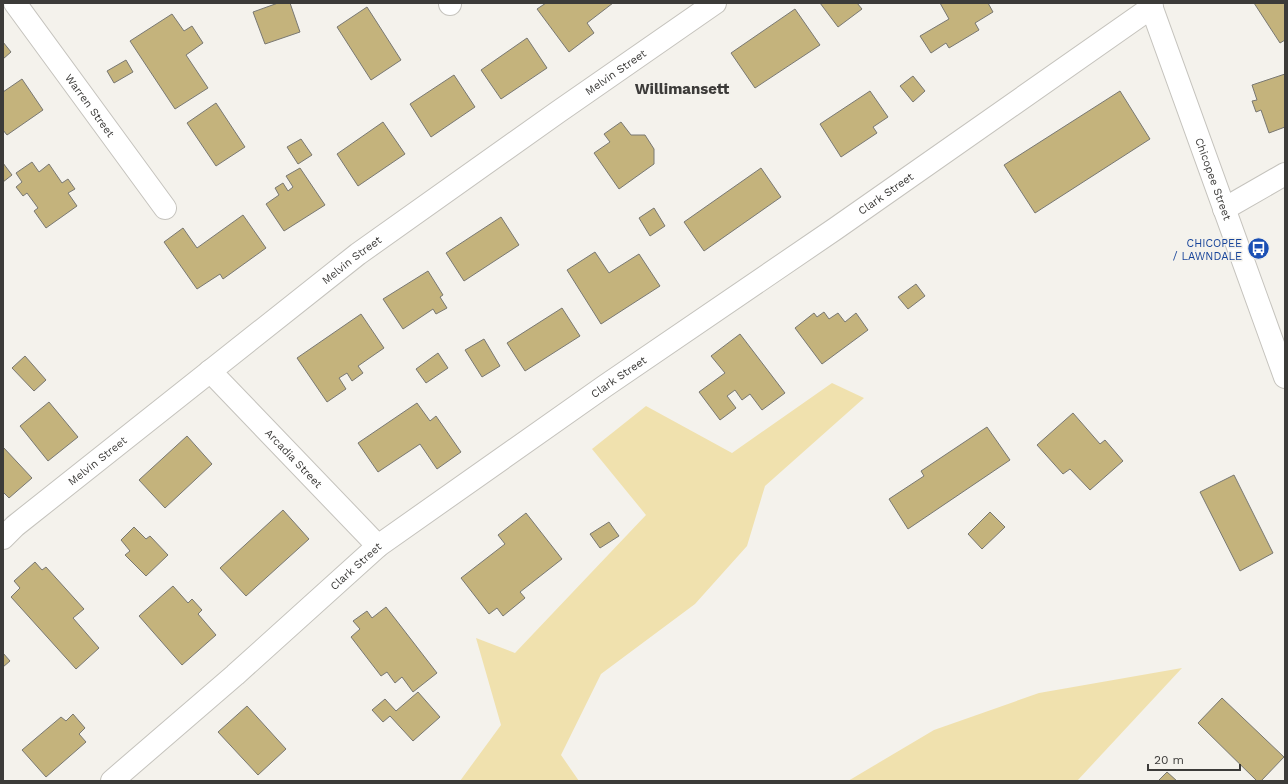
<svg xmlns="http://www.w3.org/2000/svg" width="1288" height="784" font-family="'Work Sans',sans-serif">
<rect width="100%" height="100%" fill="#f4f2ec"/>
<!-- green -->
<g fill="#f0e1ae">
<path d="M 832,383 L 864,398 L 765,486 L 747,546 L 695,604 L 601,674 L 561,755 L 579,781 L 460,781 L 501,725 L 476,638 L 515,653 L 646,515 L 592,449 L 646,406 L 732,453 Z"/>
<path d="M 1182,668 L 1077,781 L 848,781 L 934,730 L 1039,693 Z"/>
</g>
<!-- building -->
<g fill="#c4b37c" stroke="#797872">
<path d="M 278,3 L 290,3 L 300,32 L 265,44 L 253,12 Z"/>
<path d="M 546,3 L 613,3 L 587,23 L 594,33 L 569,52 L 537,9 Z"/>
<path d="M 820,3 L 857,3 L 862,9 L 838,27 Z"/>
<path d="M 940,3 L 988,3 L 993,12 L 975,23 L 979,30 L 949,48 L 946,43 L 931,53 L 920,36 L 949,19 Z"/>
<path d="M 1254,3 L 1285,3 L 1285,40 L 1280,43 Z"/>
<path d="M 367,7 L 401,60 L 371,80 L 337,27 Z"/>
<path d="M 795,9 L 820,45 L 755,88 L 731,53 Z"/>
<path d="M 172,14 L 184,31 L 192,26 L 203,43 L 186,55 L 208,88 L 175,109 L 130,41 Z"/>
<path d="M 527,38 L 547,68 L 501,99 L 481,70 Z"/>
<path d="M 3,42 L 11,52 L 3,59 Z"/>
<path d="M 126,60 L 133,72 L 114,83 L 107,71 Z"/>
<path d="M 1285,74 L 1285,127 L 1269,133 L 1261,110 L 1256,112 L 1252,101 L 1257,100 L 1252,85 Z"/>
<path d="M 454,75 L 475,107 L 431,137 L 410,104 Z"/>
<path d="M 913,76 L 925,91 L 913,102 L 900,86 Z"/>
<path d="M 22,79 L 43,110 L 7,135 L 3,130 L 3,92 Z"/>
<path d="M 870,91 L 888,117 L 873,127 L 877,133 L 841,157 L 820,124 Z"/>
<path d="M 1120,91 L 1150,139 L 1035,213 L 1004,165 Z"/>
<path d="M 216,103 L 245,147 L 216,166 L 187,123 Z"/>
<path d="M 383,122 L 405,154 L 358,186 L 337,154 Z"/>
<path d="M 621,122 L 631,135 L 645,135 L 654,149 L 654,164 L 619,189 L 594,153 L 610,142 L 604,134 Z"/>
<path d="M 301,139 L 312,155 L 298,164 L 287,147 Z"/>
<path d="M 32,162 L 39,172 L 49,164 L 62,183 L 68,179 L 75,189 L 68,193 L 77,206 L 46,228 L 34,211 L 38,208 L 27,193 L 23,196 L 16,187 L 22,182 L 16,173 Z"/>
<path d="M 3,163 L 12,175 L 3,182 Z"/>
<path d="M 300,168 L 325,205 L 284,231 L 266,204 L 279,195 L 275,188 L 283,183 L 288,191 L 293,187 L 286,176 Z"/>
<path d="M 761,168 L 781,197 L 704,251 L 684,222 Z"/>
<path d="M 654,208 L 665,226 L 650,236 L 639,218 Z"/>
<path d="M 243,215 L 266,248 L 223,279 L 220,274 L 197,289 L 164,242 L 183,228 L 197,248 Z"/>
<path d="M 501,217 L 519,245 L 464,281 L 446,253 Z"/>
<path d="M 595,252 L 609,273 L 639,254 L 660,286 L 601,324 L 567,270 Z"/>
<path d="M 428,271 L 443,295 L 440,297 L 447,308 L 436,314 L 433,309 L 403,329 L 383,299 Z"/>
<path d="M 916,284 L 925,296 L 908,309 L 898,297 Z"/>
<path d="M 562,308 L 580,336 L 525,371 L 507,343 Z"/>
<path d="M 824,312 L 829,319 L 838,313 L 845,322 L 856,313 L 868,330 L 822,364 L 795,328 L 814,313 L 817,317 Z"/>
<path d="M 361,314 L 384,348 L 358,366 L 363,373 L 352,381 L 347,373 L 339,378 L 346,389 L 327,402 L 297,358 Z"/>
<path d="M 740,334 L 785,393 L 762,410 L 750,394 L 742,400 L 735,390 L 727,396 L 736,408 L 720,420 L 699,392 L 725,373 L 711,356 Z"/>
<path d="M 484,339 L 500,366 L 482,377 L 465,350 Z"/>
<path d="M 438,353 L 448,368 L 426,383 L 416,369 Z"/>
<path d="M 25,356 L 46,380 L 34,391 L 12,368 Z"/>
<path d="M 49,402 L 78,437 L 48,461 L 20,426 Z"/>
<path d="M 417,403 L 430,421 L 436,416 L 461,452 L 437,469 L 420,444 L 378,472 L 358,443 Z"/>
<path d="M 1073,413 L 1100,444 L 1105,440 L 1123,461 L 1090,490 L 1070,469 L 1063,474 L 1037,445 Z"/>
<path d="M 987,427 L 1010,460 L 908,529 L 889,499 L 924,476 L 921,471 Z"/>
<path d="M 187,436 L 212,464 L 165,508 L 139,480 Z"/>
<path d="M 3,447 L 32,478 L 9,498 L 3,492 Z"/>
<path d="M 1234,475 L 1273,553 L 1240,571 L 1200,492 Z"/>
<path d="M 283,510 L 309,539 L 246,596 L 220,568 Z"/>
<path d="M 990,512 L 1005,527 L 982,549 L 968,534 Z"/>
<path d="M 526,513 L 562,559 L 520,592 L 525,598 L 503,616 L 497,608 L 489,614 L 461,578 L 505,544 L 498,535 Z"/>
<path d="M 609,522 L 619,536 L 600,548 L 590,534 Z"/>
<path d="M 134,527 L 146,539 L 150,536 L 168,555 L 146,576 L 125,555 L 130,551 L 121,540 Z"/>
<path d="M 35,562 L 42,570 L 46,567 L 84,609 L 73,618 L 99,648 L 76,669 L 11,597 L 20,588 L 14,581 Z"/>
<path d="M 173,586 L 188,603 L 192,599 L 202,610 L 198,614 L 216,635 L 182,665 L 139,616 Z"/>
<path d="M 386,607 L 437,673 L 413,692 L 402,677 L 395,683 L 387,672 L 381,676 L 351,637 L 360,629 L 353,621 L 367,611 L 372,618 Z"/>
<path d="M 3,653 L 10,661 L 3,667 Z"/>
<path d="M 418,692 L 440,717 L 413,741 L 390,716 L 383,722 L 372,710 L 385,699 L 396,711 Z"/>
<path d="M 1222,698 L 1284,757 L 1261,781 L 1257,781 L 1198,723 Z"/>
<path d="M 247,706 L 286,749 L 258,775 L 218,732 Z"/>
<path d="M 73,714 L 85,728 L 79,734 L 86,742 L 46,777 L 22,750 L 61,717 L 66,721 Z"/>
<path d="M 1167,772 L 1177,781 L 1158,781 Z"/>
</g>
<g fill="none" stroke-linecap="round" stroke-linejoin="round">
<defs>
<g id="minor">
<path id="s1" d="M 15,3 L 165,208"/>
<path d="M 450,3 L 450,4"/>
<path d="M 1224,209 L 1285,174"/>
<path id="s2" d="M 210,371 L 378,546"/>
<path id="s3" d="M 3,538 L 15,526 L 358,254 L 558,112 L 715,3"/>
<path id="s4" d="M 112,781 L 235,675 L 378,546 L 605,386 L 835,229 L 1152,7"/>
</g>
<g id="secondary">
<path id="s5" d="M 1150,3 L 1285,377"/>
</g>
</defs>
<!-- minor casing -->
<use href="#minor" stroke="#c5c3bd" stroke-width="24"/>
<!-- secondary casing -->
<use href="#secondary" stroke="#c5c3bd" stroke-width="24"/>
<!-- minor -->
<use href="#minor" stroke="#fff" stroke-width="22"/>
<!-- secondary -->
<use href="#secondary" stroke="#fff" stroke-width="22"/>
</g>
<!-- icons -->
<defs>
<symbol id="bus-disc" viewBox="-11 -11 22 22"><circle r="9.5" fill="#1a4fb4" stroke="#f4f2ec"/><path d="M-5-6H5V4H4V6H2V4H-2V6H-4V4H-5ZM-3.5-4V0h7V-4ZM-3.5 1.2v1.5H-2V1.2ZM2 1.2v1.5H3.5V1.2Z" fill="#fff"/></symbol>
</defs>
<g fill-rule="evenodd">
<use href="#bus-disc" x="1246" y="236" width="25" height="25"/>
</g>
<g text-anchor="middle" stroke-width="3" stroke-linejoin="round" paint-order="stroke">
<!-- street labels -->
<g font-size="11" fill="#3c3b39" stroke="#f4f2ec">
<text dy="4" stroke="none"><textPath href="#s3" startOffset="770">Melvin Street</textPath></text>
<text dy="4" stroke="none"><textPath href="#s1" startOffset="127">Warren Street</textPath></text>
<text dy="4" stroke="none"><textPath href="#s5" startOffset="187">Chicopee Street</textPath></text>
<text dy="4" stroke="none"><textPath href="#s4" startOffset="973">Clark Street</textPath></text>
<text dy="4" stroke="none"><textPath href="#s3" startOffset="446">Melvin Street</textPath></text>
<text dy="4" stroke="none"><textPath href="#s4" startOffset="649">Clark Street</textPath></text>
<text dy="4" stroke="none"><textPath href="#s2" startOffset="121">Arcadia Street</textPath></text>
<text dy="4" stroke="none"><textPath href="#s3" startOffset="122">Melvin Street</textPath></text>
<text dy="4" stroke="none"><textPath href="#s4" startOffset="325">Clark Street</textPath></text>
</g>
<!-- transit labels -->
<g font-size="11" fill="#164399" stroke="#f4f2ec" text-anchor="end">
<text x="1242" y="247">CHICOPEE<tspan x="1242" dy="13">/ LAWNDALE</tspan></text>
</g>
<!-- district labels -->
<g font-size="15" font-weight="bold" fill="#3c3b39" stroke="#f4f2ec">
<text x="682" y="94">Willimansett</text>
</g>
</g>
<!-- border -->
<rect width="1288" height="784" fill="none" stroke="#3c3b39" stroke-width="8"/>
<!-- scale -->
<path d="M1148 764v6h92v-6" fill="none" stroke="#3c3b39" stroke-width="2"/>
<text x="1154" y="764" font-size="12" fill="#3c3b39" stroke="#f4f2ec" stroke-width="3" paint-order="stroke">20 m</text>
</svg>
